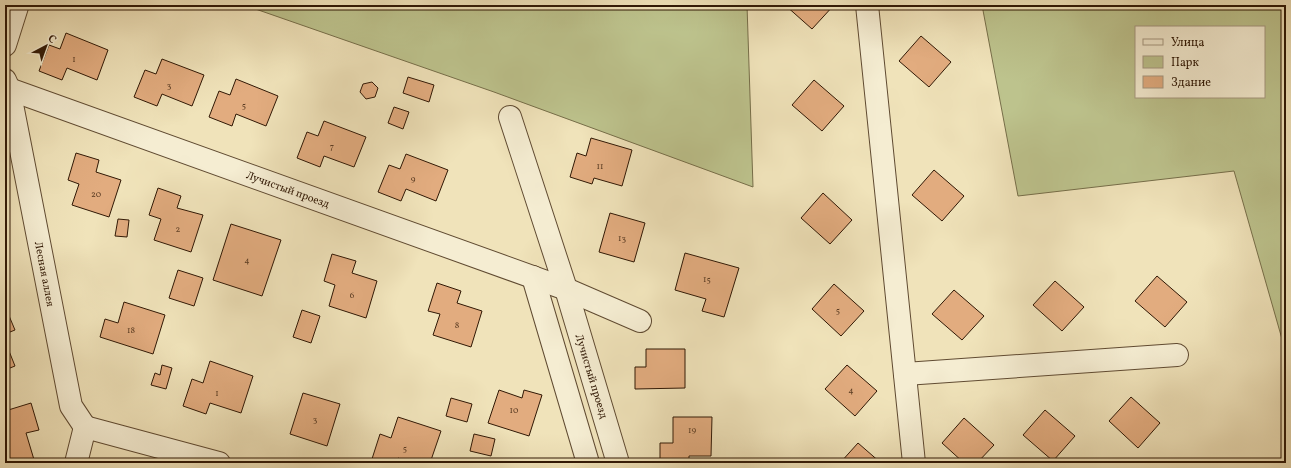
<svg xmlns="http://www.w3.org/2000/svg" width="1291" height="468" font-family="Vollkorn,serif">
<rect width="100%" height="100%" fill="#f0e3ba"/>
<filter id="stains"><feTurbulence type="fractalNoise" baseFrequency=".005" numOctaves="4"/><feColorMatrix values="0 0 0 0 .2 0 0 0 0 .09 0 0 0 0 .02 0 0 0 .5 -.17"/></filter>
<radialGradient id="worn" r=".72"><stop offset=".6" stop-color="#630" stop-opacity="0"/><stop offset="1" stop-color="#630" stop-opacity=".3"/></radialGradient>
<!-- green -->
<g fill="#bdc38d" stroke="#766e49" fill-rule="evenodd">
<path d="M 244,5 L 747,5 L 753,187 L 494,92 Z"/>
<path d="M 982,5 L 1286,5 L 1286,353 L 1234,171 L 1018,196 ZM 1136,27 L 1264,27 L 1264,97 L 1136,97 Z"/>
</g>
<!-- building -->
<g fill="#e2ac7f" stroke="#301805">
<path d="M 785,5 L 834,5 L 812,29 Z"/>
<path d="M 66,33 L 108,50 L 97,80 L 67,68 L 62,80 L 39,71 L 49,45 L 60,49 Z"/>
<path d="M 921,36 L 951,62 L 929,87 L 899,61 Z"/>
<path d="M 162,59 L 204,75 L 192,106 L 162,94 L 157,106 L 134,97 L 145,70 L 156,74 Z"/>
<path d="M 408,77 L 434,85 L 429,102 L 403,93 Z"/>
<path d="M 236,79 L 278,96 L 266,126 L 236,114 L 232,126 L 209,117 L 219,91 L 230,95 Z"/>
<path d="M 814,80 L 844,106 L 822,131 L 792,105 Z"/>
<path d="M 372,82 L 378,88 L 375,97 L 366,99 L 360,92 L 363,84 Z"/>
<path d="M 394,107 L 409,112 L 403,129 L 388,123 Z"/>
<path d="M 324,121 L 366,137 L 354,167 L 324,156 L 320,167 L 297,158 L 307,132 L 318,136 Z"/>
<path d="M 591,138 L 632,150 L 622,186 L 594,178 L 592,184 L 570,177 L 577,153 L 586,156 Z"/>
<path d="M 76,153 L 99,160 L 96,172 L 121,180 L 109,217 L 72,205 L 79,184 L 68,180 Z"/>
<path d="M 406,154 L 448,170 L 436,201 L 406,189 L 401,201 L 378,192 L 389,165 L 400,169 Z"/>
<path d="M 934,170 L 964,196 L 942,221 L 912,195 Z"/>
<path d="M 158,188 L 181,196 L 177,208 L 203,215 L 191,252 L 154,240 L 161,219 L 149,215 Z"/>
<path d="M 823,193 L 852,220 L 830,244 L 801,218 Z"/>
<path d="M 610,213 L 645,223 L 634,262 L 599,252 Z"/>
<path d="M 118,219 L 129,220 L 127,237 L 115,236 Z"/>
<path d="M 231,224 L 281,240 L 262,296 L 213,280 Z"/>
<path d="M 685,253 L 739,268 L 724,317 L 702,311 L 706,299 L 675,290 Z"/>
<path d="M 332,254 L 356,261 L 352,273 L 377,281 L 366,318 L 329,306 L 335,285 L 324,281 Z"/>
<path d="M 178,270 L 203,278 L 194,306 L 169,298 Z"/>
<path d="M 1157,276 L 1187,302 L 1165,327 L 1135,301 Z"/>
<path d="M 1055,281 L 1084,307 L 1062,331 L 1033,305 Z"/>
<path d="M 437,283 L 461,291 L 457,303 L 482,311 L 471,347 L 433,335 L 440,314 L 428,311 Z"/>
<path d="M 834,284 L 864,311 L 841,336 L 812,309 Z"/>
<path d="M 954,290 L 984,316 L 962,340 L 932,314 Z"/>
<path d="M 124,302 L 165,315 L 153,354 L 100,337 L 105,319 L 118,323 Z"/>
<path d="M 302,310 L 320,316 L 311,343 L 293,337 Z"/>
<path d="M 7,311 L 15,330 L 5,334 L 5,312 Z"/>
<path d="M 5,341 L 15,366 L 5,370 Z"/>
<path d="M 646,349 L 685,349 L 685,388 L 635,389 L 635,367 L 646,367 Z"/>
<path d="M 210,361 L 253,376 L 241,413 L 210,403 L 206,414 L 183,406 L 192,379 L 203,383 Z"/>
<path d="M 162,365 L 172,368 L 166,389 L 151,385 L 155,373 L 160,375 Z"/>
<path d="M 847,365 L 877,391 L 855,416 L 825,389 Z"/>
<path d="M 499,390 L 522,398 L 524,390 L 542,395 L 529,436 L 488,423 Z"/>
<path d="M 303,393 L 340,404 L 327,446 L 290,434 Z"/>
<path d="M 1131,397 L 1160,423 L 1138,448 L 1109,421 Z"/>
<path d="M 451,398 L 472,404 L 467,422 L 446,416 Z"/>
<path d="M 31,403 L 39,430 L 26,433 L 35,463 L 5,463 L 5,411 Z"/>
<path d="M 1045,410 L 1075,436 L 1053,461 L 1023,435 Z"/>
<path d="M 398,417 L 441,431 L 430,463 L 412,463 L 398,458 L 396,463 L 375,463 L 371,462 L 380,434 L 391,438 Z"/>
<path d="M 673,417 L 712,417 L 711,456 L 689,456 L 689,463 L 660,463 L 660,443 L 673,443 Z"/>
<path d="M 964,418 L 994,445 L 977,463 L 964,463 L 942,443 Z"/>
<path d="M 474,434 L 495,439 L 491,456 L 470,451 Z"/>
<path d="M 858,443 L 881,463 L 840,463 Z"/>
</g>
<g fill="none" stroke-linecap="round" stroke-linejoin="round">
<defs>
<g id="minor">
<path d="M 867,5 L 914,463"/>
<path d="M 5,45 L 17,7"/>
<path d="M 5,80 L 9,89 L 71,406 L 85,427 L 76,463"/>
<path d="M 9,89 L 566,289 L 640,321"/>
<path d="M 510,117 L 566,289 L 618,463"/>
<path d="M 533,277 L 588,463"/>
<path d="M 905,374 L 1177,355"/>
<path d="M 85,427 L 219,463"/>
</g>
</defs>
<!-- minor casing -->
<use href="#minor" stroke="#604b32" stroke-width="24"/>
<!-- minor -->
<use href="#minor" stroke="#f5edd2" stroke-width="22"/>
</g>
<g text-anchor="middle" stroke-width="3" stroke-linejoin="round" paint-order="stroke">
<!-- number labels -->
<g font-size="9" fill="#5c3d24">
<text x="74" y="62">1</text>
<text x="169" y="88">3</text>
<text x="244" y="108">5</text>
<text x="332" y="149">7</text>
<text x="600" y="169">11</text>
<text x="413" y="182">9</text>
<text x="96" y="197">20</text>
<text x="178" y="232">2</text>
<text x="622" y="241">13</text>
<text x="247" y="263">4</text>
<text x="707" y="282">15</text>
<text x="352" y="298">6</text>
<text x="838" y="313">5</text>
<text x="457" y="328">8</text>
<text x="131" y="333">18</text>
<text x="851" y="393">4</text>
<text x="217" y="396">1</text>
<text x="514" y="413">10</text>
<text x="315" y="422">3</text>
<text x="692" y="433">19</text>
<text x="405" y="451">5</text>
</g>
<!-- street labels -->
<g font-size="11" fill="#301805" stroke="#f5edd2">
<text transform="translate(288 189) rotate(20)" y="4">Лучистый проезд</text>
<text transform="translate(45 274) rotate(79)" y="4">Лесная аллея</text>
<text transform="translate(592 376) rotate(73)" y="4">Лучистый проезд</text>
</g>
</g>
<!-- margin -->
<rect width="1291" height="468" fill="none" stroke="#f0e3ba" stroke-width="20"/>
<rect x="6" y="6" width="1279" height="456" fill="none" stroke="#301805" stroke-width="2"/>
<rect x="10" y="10" width="1271" height="448" fill="none" stroke="#301805"/>
<!-- legend -->
<rect x="1135" y="26" width="130" height="72" fill="#f5edd2" stroke="#a69880"/>
<rect x="1143" y="39" width="20" height="6" fill="#f5edd2" stroke="#a69880"/>
<text x="1171" y="46" font-size="12" fill="#301805">Улица</text>
<rect x="1143" y="56" width="20" height="12" fill="#bdc38d" stroke="#a69880"/>
<text x="1171" y="66" font-size="12" fill="#301805">Парк</text>
<rect x="1143" y="76" width="20" height="12" fill="#e2ac7f" stroke="#a69880"/>
<text x="1171" y="86" font-size="12" fill="#301805">Здание</text>
<!-- north arrow -->
<g transform="translate(46 46) rotate(41)" stroke="#f5edd2" stroke-width="3" paint-order="stroke">
<path d="M0-3L7 15L0 10L-7 15Z" fill="#301805"/>
<text y="-6" font-size="11" font-weight="bold" text-anchor="middle" fill="#301805">С</text>
</g>
<rect width="100%" height="100%" filter="url(#stains)"/>
<rect width="100%" height="100%" fill="url(#worn)"/>
</svg>
